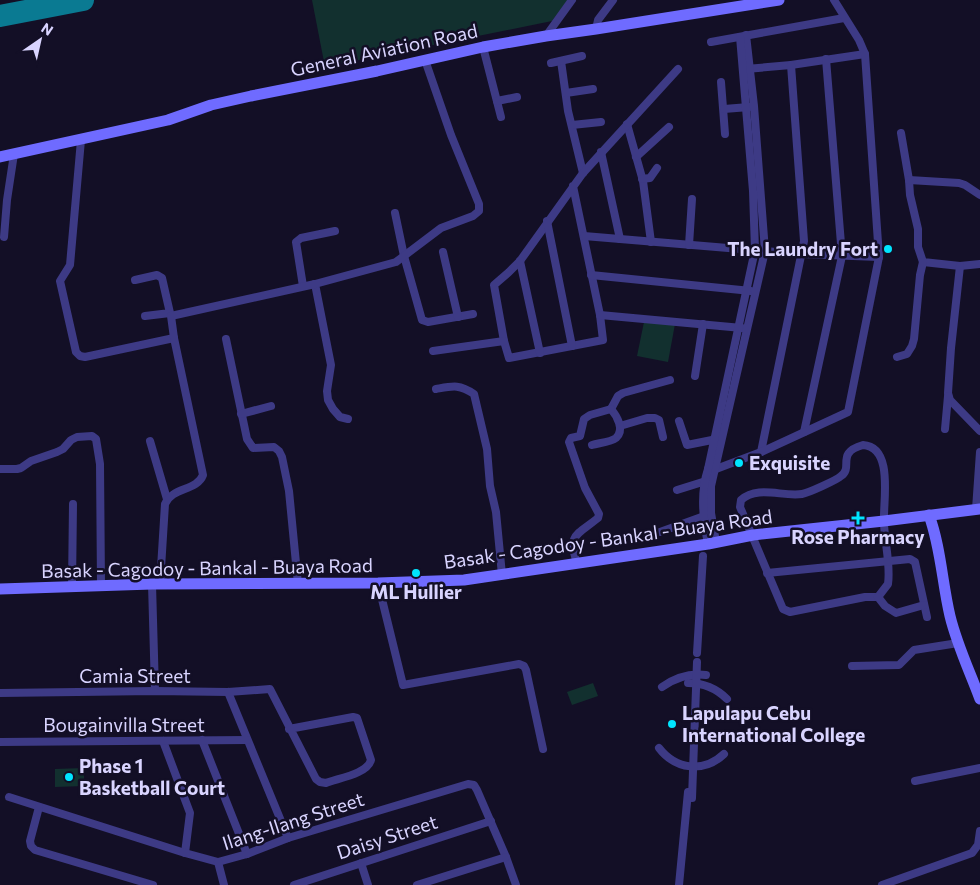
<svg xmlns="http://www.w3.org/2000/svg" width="980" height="885" font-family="Commissioner,sans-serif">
<rect width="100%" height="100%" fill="#130f26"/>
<!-- green -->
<g fill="#12302f">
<path d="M 312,0 L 568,0 L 552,21 L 325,67 Z"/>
<path d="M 644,322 L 675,324 L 668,362 L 637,356 Z"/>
<path d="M 593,683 L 598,696 L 572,705 L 567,692 Z"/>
<path d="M 84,768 L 84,786 L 55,787 L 55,769 Z"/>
</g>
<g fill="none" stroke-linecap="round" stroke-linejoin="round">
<!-- taxiway -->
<path stroke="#0a7a92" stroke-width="22" d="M 0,16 L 83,0"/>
<!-- street -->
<g stroke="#3d3a85" stroke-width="8">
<path d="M 596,29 L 598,20 L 613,0"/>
<path d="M 546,36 L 572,0"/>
<path d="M 711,42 L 844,18"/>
<path d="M 483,47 L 501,117"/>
<path d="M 561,61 L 568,111 L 583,173"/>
<path d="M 551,63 L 582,56"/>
<path d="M 746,69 L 791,65 L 865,54"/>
<path d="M 721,82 L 725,134"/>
<path d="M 566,93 L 593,89"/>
<path d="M 497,101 L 517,97"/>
<path d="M 724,109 L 749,107"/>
<path d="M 627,124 L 643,181 L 651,242"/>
<path d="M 572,125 L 601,122"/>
<path d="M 901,133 L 909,180 L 910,195 L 918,229 L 918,247 L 923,262 L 960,266 L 980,264"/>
<path d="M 81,140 L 70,265 L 60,281 L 76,352 L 80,356 L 85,357 L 174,338"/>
<path d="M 601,152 L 620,239"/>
<path d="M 636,157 L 669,127"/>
<path d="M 642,179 L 650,178 L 657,168"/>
<path d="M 909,180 L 959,183 L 965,185 L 980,195"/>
<path d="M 573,186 L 600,315 L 603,340 L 509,358 L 504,341 L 494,285 L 509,272 L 520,261 L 583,173 L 678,69"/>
<path d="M 395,213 L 404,256 L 422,320 L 428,322 L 473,314"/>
<path d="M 547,221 L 572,346"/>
<path d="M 584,236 L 801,254 L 879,257"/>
<path d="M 4,237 L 7,200 L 14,154"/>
<path d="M 689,245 L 692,199"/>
<path d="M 443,252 L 458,317"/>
<path d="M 520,261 L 540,353"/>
<path d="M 960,266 L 951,348 L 948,393 L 950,400 L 980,431"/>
<path d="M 591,275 L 751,291"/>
<path d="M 135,280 L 157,275 L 162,278 L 170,313 L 145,316"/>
<path d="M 315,284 L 331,365 L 327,391 L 328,400 L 333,409 L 340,417 L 348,419"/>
<path d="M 303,286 L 296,242 L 301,238 L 335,231"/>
<path d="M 600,315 L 742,328"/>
<path d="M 226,339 L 247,439 L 253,448 L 274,447 L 279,451 L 282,457 L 289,491 L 298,584"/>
<path d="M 433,351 L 504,341"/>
<path d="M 897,357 L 907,354 L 912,346 L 914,339 L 920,275 L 923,262"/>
<path d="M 695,376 L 703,324"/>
<path d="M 436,389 C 453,386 459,384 474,394 L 487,449 L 490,486 L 496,512 L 502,575"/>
<path d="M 611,409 L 618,396 L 623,393 L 670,380"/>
<path d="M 241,414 L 271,406"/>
<path d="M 679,421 L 687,445 L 717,439"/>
<path d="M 620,426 L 647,418 L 655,418 L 659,420 L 663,437"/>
<path d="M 945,429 L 948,396"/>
<path d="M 804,432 L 842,256 L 826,59"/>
<path d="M 150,441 L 167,499"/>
<path d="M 592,445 C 599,443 611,442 616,438 C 625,430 617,416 611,409"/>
<path d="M 863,445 C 894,447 883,501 884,521 C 884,541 891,564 888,584 L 878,597 L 865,597 L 790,612 L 783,609 L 740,507 L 741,500 C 758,485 782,497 802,494 C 808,493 837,480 841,476 C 854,467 835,453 863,445 Z"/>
<path d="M 761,452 L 804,241 L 791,65"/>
<path d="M 0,469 L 17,469 L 21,468 L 31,461 L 57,452 L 63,449 L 71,440 L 77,437 L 92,436 L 96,439 L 100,464 L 101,585"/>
<path d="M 708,469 L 716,469 L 761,452 L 848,412 L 879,257 L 865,54 L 859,40 L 834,0"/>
<path d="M 677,490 L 709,480"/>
<path d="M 976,509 L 980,452"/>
<path d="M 660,532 L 707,515"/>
<path d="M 716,542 L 711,513 L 711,486 L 765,251 L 754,106 L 746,35"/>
<path d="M 708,544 C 703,519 700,493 708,469 L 755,250 L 753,191 L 740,37"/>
<path d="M 577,563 C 567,534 577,535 598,518 L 599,514 L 585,488 L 569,442 L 571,438 L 580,436 L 584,419 L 590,415 L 611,409"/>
<path d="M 767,573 L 910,559 L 915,562 L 927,617"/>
<path d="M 378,583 L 403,685 L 519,664 L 524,666 L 526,670 L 543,749"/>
<path d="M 152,584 L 155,691"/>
<path d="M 160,584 L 165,504 C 172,487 197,491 203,475 L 174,338 L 171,316 L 315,284 L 396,262 L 441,228 L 473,216 L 479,211 L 479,204 L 451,135 L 425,60"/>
<path d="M 72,586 L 73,504"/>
<path d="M 878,597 L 885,606 L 896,613 L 924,605"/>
<path d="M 697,653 L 703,556"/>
<path d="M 852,666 L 899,665 L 914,650 L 958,643"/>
<path d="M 688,683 C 704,683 716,688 727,699"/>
<path d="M 662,687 C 676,677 690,673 706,675"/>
<path d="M 228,692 L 288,838"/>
<path d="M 0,693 L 155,691 L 228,692 L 270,689 L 316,779 L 320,782 L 326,783 C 339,778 367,774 371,760 L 357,718 L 353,717 L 289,729"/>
<path d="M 202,740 L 247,854"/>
<path d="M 163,741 L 190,813 L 185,853"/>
<path d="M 0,742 L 247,740"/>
<path d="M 659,748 C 676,770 704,773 724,754"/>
<path d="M 915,781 L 980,768"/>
<path d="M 9,797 L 185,853 L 218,862 L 247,854 L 288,838 L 468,784 L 474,785 L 477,790 L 506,857 L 516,885"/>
<path d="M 692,798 L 697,662"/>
<path d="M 39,807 L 30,841 L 31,846 L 35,850 L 153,885"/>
<path d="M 218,862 L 224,885"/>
<path d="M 361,863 L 368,885"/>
<path d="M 294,885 L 491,821"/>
<path d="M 417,885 L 506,857"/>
<path d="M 679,885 L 688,792"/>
<path d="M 882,885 L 972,853 L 978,845 L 980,831"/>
</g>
<!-- secondary -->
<g stroke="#6f6bff" stroke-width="11">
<path d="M 0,157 L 168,120 L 211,105 L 251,96 L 377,71 L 483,47 L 546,36 L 596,29 L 779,0"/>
<path d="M 929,515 C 941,548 942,582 950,616 C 957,645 970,672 980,699"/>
<path d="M 0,589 L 152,584 L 378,583 L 464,580 L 708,544 L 753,535 L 884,521 L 980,509"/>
</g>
</g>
<!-- markers -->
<g fill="#00e5ff" stroke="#130f26" stroke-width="2">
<circle cx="888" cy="249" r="5"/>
<circle cx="739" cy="463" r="5"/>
<path d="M855.5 510.5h5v5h5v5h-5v5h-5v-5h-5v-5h5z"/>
<circle cx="416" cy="573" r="5"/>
<circle cx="672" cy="724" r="5"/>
<circle cx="69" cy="777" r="5"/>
</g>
<g text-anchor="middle" stroke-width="5" stroke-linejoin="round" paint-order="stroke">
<!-- street labels -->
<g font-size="19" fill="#d9d4ff" stroke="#130f26">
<text transform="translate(384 50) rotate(-12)" y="7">General Aviation Road</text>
<text transform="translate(608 539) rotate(-8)" y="7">Basak - Cagodoy - Bankal - Buaya Road</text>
<text transform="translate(207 568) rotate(-1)" y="7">Basak - Cagodoy - Bankal - Buaya Road</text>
<text x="135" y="683">Camia Street</text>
<text x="124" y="732">Bougainvilla Street</text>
<text transform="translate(293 821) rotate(-18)" y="7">Ilang-Ilang Street</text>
<text transform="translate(387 837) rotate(-18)" y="7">Daisy Street</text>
</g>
<!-- poi labels -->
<g font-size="19" font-weight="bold" fill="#d9d4ff" stroke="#130f26" text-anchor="start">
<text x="878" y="256" text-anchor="end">The Laundry Fort</text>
<text x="749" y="470">Exquisite</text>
<text x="858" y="544" text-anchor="middle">Rose Pharmacy</text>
<text x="416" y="599" text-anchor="middle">ML Hullier</text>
<text x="682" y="720">Lapulapu Cebu<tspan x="682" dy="22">International College</tspan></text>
<text x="79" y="773">Phase 1<tspan x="79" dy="22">Basketball Court</tspan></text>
</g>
</g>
<!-- north arrow -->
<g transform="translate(40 40) rotate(34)" stroke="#130f26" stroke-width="4" paint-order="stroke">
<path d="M0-4L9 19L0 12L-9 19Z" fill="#d9d4ff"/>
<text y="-8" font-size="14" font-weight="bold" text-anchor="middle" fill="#d9d4ff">N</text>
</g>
</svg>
